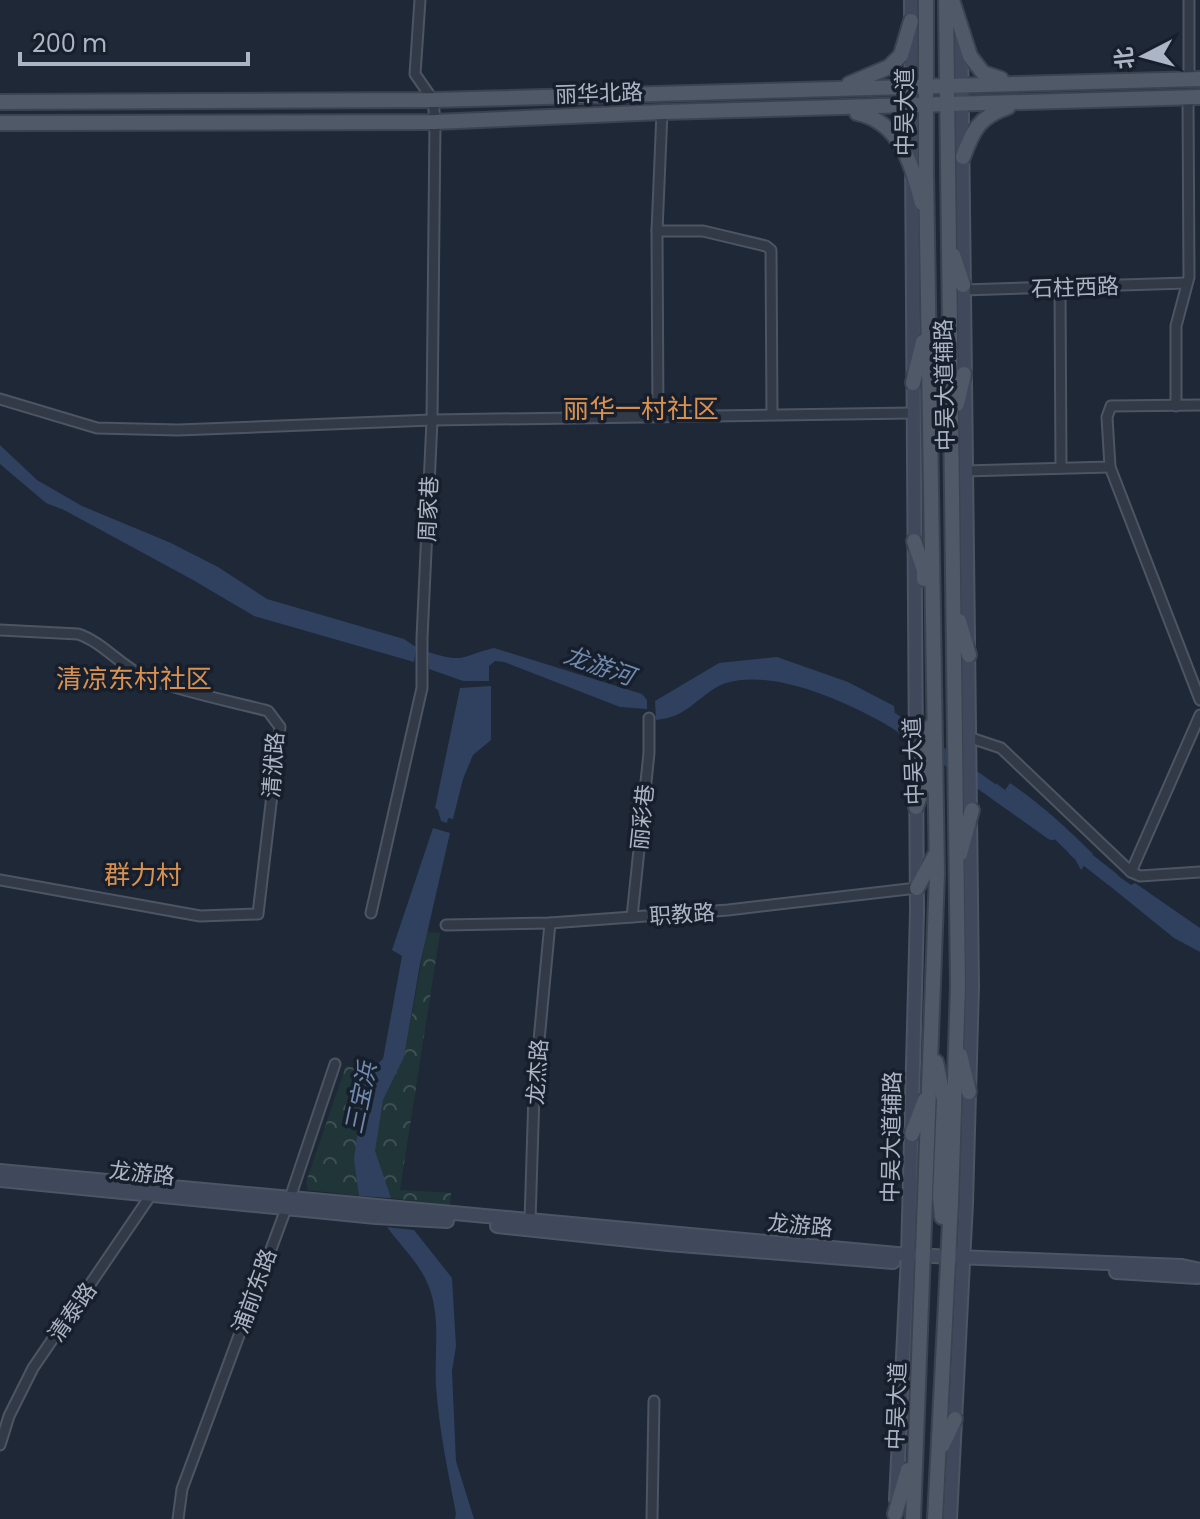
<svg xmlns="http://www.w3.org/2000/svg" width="1200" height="1519" font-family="Poppins,'Noto Sans SC',sans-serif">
<defs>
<pattern id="park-crowns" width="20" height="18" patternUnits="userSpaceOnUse" patternTransform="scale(2)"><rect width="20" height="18" fill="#203538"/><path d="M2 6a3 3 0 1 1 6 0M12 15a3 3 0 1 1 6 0" fill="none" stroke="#3e5053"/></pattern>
</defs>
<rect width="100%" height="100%" fill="#1e2837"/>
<!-- park -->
<g fill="url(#park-crowns)">
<path d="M 427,932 L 440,933 L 400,1190 L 451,1193 L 450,1205 L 391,1198 L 374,1151 L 383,1100 L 404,1057 Z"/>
<path d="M 346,1066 L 369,1071 C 357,1113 353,1153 359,1196 L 308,1190 L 306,1182 Z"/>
</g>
<!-- water -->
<g fill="#2f415e">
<path d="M 0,445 L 37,480 L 82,506 L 171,543 L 218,567 L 267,599 L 404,639 L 416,647 L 414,662 L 254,616 L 193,580 L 64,510 L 46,503 L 0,464 Z"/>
<path d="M 494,648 L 642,694 L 647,700 L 647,709 L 620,707 L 504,662 L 495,661 L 489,666 L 489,681 L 463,681 L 429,669 L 428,652 C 466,664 460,656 494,648 Z"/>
<path d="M 777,657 L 848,682 L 894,706 L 895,715 L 907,720 L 907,733 L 897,726 L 894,729 C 851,704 776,668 726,683 C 707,689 693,709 674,716 C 669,718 662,719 656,720 L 655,701 L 719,663 Z"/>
<path d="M 491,686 L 491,740 L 473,755 L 463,779 L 453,819 L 448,818 L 447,823 L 441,821 L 438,810 L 435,808 L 460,688 Z"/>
<path d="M 996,783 L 1005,790 L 1010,783 C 1041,804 1067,828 1093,854 L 1081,870 L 1075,859 L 1023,808 L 1008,805 L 996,794 Z"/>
<path d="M 433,828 L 450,833 L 420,964 L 404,1057 L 383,1100 L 375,1151 L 391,1198 L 359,1196 L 354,1159 L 363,1091 L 369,1071 L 383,1059 L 402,956 L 392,950 Z"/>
<path d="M 1103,865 L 1131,885 L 1135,883 L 1200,928 L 1200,952 L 1174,938 L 1095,874 Z"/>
<path d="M 387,1227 L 414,1230 L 452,1278 L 456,1346 L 452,1371 L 456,1461 L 474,1519 L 455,1519 L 456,1514 C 448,1471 439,1430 436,1386 C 434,1353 441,1319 429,1287 C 421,1265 401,1246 387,1227 Z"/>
</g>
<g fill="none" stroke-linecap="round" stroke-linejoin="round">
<!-- river -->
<g stroke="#2f415e" stroke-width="14">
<path d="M 893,720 L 1052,833"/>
<path d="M 1075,850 L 1112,879"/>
</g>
<defs>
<g id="street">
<path d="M 1189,0 L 1189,80"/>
<path d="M 657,231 L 703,231 L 766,246 L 771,250 L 772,414"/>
<path d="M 1060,287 L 1061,468"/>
<path d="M 963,290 L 1187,283"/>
<path d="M 0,399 L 97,428 L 178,430 L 432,420 L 913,413"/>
<path d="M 1200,405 L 1111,406 L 1107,417 L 1110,467 L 1200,700"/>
<path d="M 1176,406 L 1176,326 L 1189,277 L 1188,98"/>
<path d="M 658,416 L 657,231 L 662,112"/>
<path d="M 965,471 L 1110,467"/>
<path d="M 0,630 L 78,634 C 103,642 121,667 147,678 C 183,692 230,701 268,711 L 280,727 L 258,914 L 200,916 L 0,880"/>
<path d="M 971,738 L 1001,748 L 1131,872 L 1140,876 L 1200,872"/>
<path d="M 1131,872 L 1200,715"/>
<path d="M 371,913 L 422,688 L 422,638 L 432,420 L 435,122 L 433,100 L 415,74 L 420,0"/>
<path d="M 632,917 L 649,753 L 649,718"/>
<path d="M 446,925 L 550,923 L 728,910 L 917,888"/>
<path d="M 530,1221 L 534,1094 L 550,923"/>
<path d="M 0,1445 L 9,1416 L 33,1368 L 153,1192"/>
<path d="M 178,1519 L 182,1489 L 290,1198 L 335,1064"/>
<path d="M 652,1519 L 654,1401"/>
</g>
<g id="secondary">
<path d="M 0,1171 L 908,1255 L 1182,1266 L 1200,1270"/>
<path d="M 0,1180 L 376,1217 L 447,1221"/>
<path d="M 497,1226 L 668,1244 L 893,1262"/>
<path d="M 1116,1272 L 1197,1277"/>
<path d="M 896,1500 L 908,1255 L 917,912 L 911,0"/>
<path d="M 950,1519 L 966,1203 L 972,986 L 961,35"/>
</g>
<g id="primary">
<path d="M 952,0 L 970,56 L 983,73 L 1001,79"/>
<path d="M 849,84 L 889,67 L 901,55 L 911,21"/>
<path d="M 0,102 L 433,100 L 1200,79"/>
<path d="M 857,113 C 900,122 912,164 922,203"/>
<path d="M 0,123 L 435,122 L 662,112 L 1200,97"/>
<path d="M 963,157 C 973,130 979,117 1008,107"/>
<path d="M 953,255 L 963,285"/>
<path d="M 913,383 L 923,342"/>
<path d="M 957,404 L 964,374"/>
<path d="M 914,541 L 924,570 L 924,579"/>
<path d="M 959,621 L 969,655"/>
<path d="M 916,807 L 926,779 L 927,740 L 931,726"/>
<path d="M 960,854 L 972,810"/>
<path d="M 917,888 L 935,855"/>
<path d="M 960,1055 L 969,1092"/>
<path d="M 936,1062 L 944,1100 L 940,1198 L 942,1217 L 946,1217 L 947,1214"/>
<path d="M 912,1134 L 925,1100"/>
<path d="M 942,1446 L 955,1419"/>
<path d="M 895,1514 L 908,1470"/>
<path d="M 913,1519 L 937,874 L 926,171 L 926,0"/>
<path d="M 935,1519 L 951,1203 L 958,986 L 946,0"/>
</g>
</defs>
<!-- street casing -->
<use href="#street" stroke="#4c5563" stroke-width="13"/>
<!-- secondary casing -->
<use href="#secondary" stroke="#4c5563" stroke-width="16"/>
<!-- primary casing -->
<use href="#primary" stroke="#3b4351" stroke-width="18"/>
<!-- street -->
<use href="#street" stroke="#323a48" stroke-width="9"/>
<!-- secondary -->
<use href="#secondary" stroke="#3f495b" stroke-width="12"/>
<!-- primary -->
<use href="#primary" stroke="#4f5968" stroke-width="14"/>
</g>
<g text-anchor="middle" stroke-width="7" stroke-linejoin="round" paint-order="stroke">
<!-- street labels -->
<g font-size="22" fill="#abb5c5" stroke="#171f2c">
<text transform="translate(599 93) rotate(-2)" y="8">丽华北路</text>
<text transform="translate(904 112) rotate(-90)" y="8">中吴大道</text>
<text transform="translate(1075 287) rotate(-2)" y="8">石柱西路</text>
<text transform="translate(944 385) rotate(-91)" y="8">中吴大道辅路</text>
<text transform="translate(428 509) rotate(-88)" y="8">周家巷</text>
<text transform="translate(913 761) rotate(-92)" y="8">中吴大道</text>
<text transform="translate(273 765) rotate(-86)" y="8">清洑路</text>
<text transform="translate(642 817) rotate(-84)" y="8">丽彩巷</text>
<text transform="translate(682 914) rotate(-4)" y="8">职教路</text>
<text transform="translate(537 1072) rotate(-86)" y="8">龙杰路</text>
<text transform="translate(891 1137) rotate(-89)" y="8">中吴大道辅路</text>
<text transform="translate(142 1173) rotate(6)" y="8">龙游路</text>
<text transform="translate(800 1225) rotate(5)" y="8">龙游路</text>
<text transform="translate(254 1291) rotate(-70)" y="8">浦前东路</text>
<text transform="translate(72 1312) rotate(-55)" y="8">清泰路</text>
<text transform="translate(896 1406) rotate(-88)" y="8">中吴大道</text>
</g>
<!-- water labels -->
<g font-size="24" font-style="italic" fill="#728ab0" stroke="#171f2c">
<text transform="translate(599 666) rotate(19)" y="8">龙游河</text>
<text transform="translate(361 1098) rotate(-78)" y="8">三宝浜</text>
</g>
<!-- quarter labels -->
<g font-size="26" fill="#d99152" stroke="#171f2c">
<text x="641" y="418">丽华一村社区</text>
<text x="134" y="688">清凉东村社区</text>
<text x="143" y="884">群力村</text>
</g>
</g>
<!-- north arrow -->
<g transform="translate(1144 56) rotate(264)" stroke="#171f2c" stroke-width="6" paint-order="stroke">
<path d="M0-6L14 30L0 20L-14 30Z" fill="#abb5c5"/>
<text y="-12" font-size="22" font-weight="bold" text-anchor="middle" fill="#abb5c5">北</text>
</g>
<!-- scale -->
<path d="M20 52v12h228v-12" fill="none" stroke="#abb5c5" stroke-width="4"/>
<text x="32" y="52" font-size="24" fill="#abb5c5" stroke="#171f2c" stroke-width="6" paint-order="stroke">200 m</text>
</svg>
